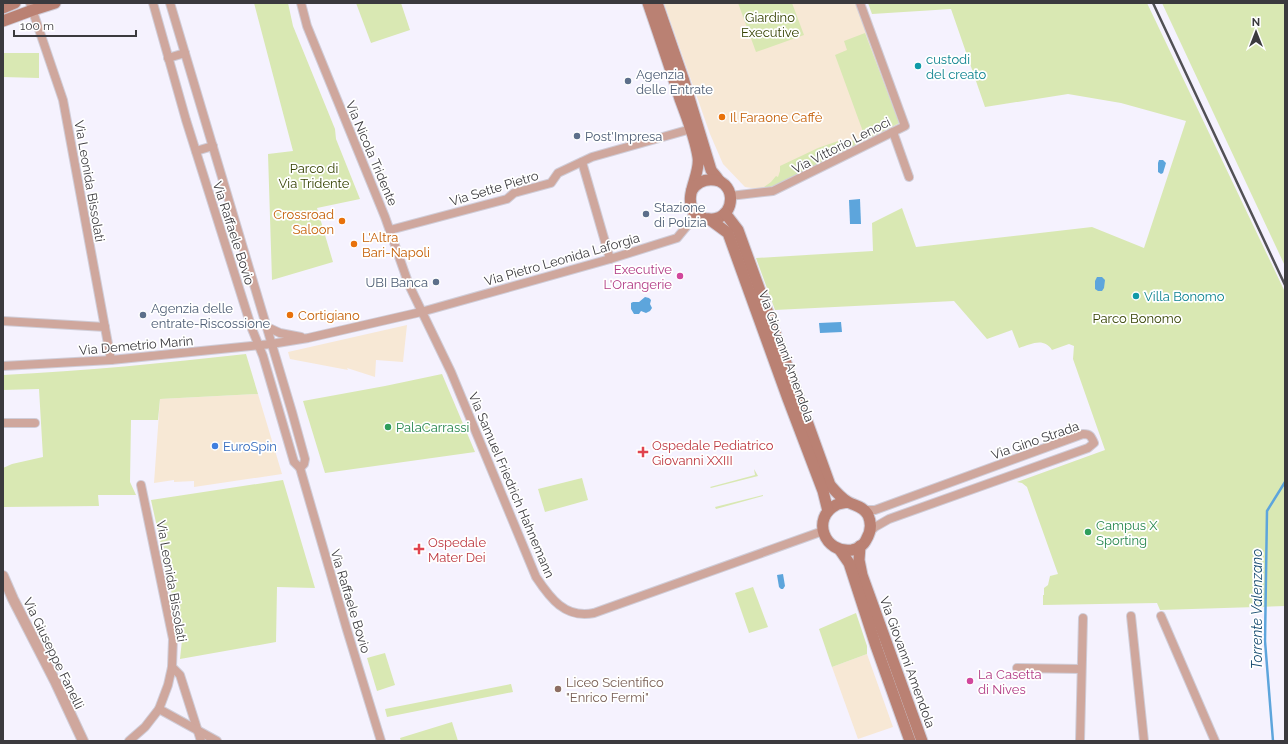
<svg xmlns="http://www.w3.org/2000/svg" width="1288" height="744" font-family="Raleway,sans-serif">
<rect width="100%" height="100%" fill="#f5f2fe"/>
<!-- commercial -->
<g fill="#f7e8d5">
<path d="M 664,3 L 861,3 L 900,125 L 779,186 L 765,190 L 745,187 L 723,164 L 710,134 Z"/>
<path d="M 407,325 L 403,362 L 376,360 L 375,377 L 347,368 L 348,370 L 290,359 L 288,352 Z"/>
<path d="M 258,394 L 282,474 L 194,487 L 194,481 L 174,482 L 174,480 L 154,483 L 160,399 Z"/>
<path d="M 867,654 L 893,727 L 858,739 L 832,667 Z"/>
</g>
<!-- green -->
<g fill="#d9e8b3">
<path d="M 254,3 L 288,3 L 293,26 L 335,129 L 336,139 L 360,199 L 317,208 L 333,262 L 272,280 L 268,154 L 293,151 Z"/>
<path d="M 356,3 L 401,3 L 410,30 L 371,43 Z"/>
<path d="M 738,3 L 792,3 L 804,35 L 756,52 Z"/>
<path d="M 868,3 L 1147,3 L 1285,292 L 1285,606 L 1160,610 L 1157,603 L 1043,605 L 1043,595 L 1044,595 L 1044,588 L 1048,585 L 1050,576 L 1058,574 L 1027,487 L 1022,483 L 1017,482 L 1105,450 L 1073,359 L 1074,346 L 1069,344 L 1052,350 C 1044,337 1031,344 1019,348 L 1012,330 L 987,339 L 954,301 L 775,310 L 756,258 L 873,251 L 872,223 L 902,208 L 916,247 L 1092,227 L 1144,248 L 1186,121 L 1121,103 L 1068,94 L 985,107 L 951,9 L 872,14 Z"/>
<path d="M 1162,3 L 1285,3 L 1285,266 Z"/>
<path d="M 865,33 L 899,123 L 866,140 L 835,55 L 847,50 L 844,41 Z"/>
<path d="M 3,53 L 39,53 L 39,78 L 3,77 Z"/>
<path d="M 854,140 L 856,144 L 855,147 L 778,185 L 765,189 L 764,187 L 771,182 L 776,176 L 778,177 L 780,171 L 780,166 L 818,148 L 838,141 L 840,144 L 845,141 L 846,143 Z"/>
<path d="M 246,354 L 258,394 L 160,399 L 158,420 L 131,420 L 130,482 L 136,495 L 98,495 L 99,506 L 3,507 L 3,468 L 12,464 L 43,457 L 39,389 L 3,390 L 3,375 C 84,371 165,363 246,354 Z"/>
<path d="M 442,374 L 475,452 L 325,473 L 303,401 L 385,386 Z"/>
<path d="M 754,469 L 758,476 L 711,488 L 710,487 L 755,475 Z"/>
<path d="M 582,478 L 588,500 L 545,512 L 538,489 Z"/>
<path d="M 283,480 L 315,588 L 277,587 L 276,642 L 180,659 L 182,640 L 151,500 Z"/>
<path d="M 763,495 L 763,496 L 716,509 L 715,507 Z"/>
<path d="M 753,587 L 768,627 L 749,633 L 735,593 Z"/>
<path d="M 856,613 L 867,646 L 867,654 L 832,667 L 819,629 Z"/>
<path d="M 385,653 L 395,685 L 377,691 L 367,658 Z"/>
<path d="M 511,684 L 513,692 L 387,717 L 385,709 Z"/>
<path d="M 452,722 L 458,741 L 401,741 L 400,738 Z"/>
</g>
<!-- water -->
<g fill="#5da5dc">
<path d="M 1159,160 L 1163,160 L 1166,163 L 1163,173 L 1161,174 L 1158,172 L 1158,163 Z"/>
<path d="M 860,199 L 861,224 L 850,224 L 849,200 Z"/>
<path d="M 1097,277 L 1102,277 L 1105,280 L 1104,288 L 1102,291 L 1098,291 L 1095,289 L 1095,281 Z"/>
<path d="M 645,297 L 649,298 L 651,300 L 650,304 L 652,308 L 650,311 L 646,313 L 641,311 L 639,314 L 634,314 L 631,309 L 631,303 L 633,302 L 639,302 Z"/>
<path d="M 841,322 L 842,332 L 820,333 L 819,323 Z"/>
<path d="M 783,574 L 785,586 L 783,589 L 781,589 L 779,587 L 777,575 Z"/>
</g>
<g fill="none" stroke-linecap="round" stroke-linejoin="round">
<!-- stream -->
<path stroke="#5da5dc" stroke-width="2.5" d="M 1273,741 L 1265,641 L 1267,511 L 1285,482"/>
<defs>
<g id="minor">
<path d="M 30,3 L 63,100 L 111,360"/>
<path d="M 153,3 L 186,120 L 252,329 L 263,356 L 294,462 L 300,468 L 347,630 L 381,741"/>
<path d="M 170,3 L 292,412 L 305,459 L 304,464 L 300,468"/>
<path d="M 301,3 L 307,26 L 385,217 L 409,285 L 451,372 L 536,577 C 550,598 565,619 594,613 L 823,531"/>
<path d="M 168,58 L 185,53"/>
<path d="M 893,132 L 909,177"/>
<path d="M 196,151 L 213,146"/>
<path d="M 582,162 L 610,259"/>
<path d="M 730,196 L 773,191 L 905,126 L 860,3"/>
<path d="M 390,230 L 507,199 L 514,193 L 551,183 L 558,173 L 592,157 L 691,129"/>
<path d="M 3,321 L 105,327"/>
<path d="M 267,327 L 280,333 L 301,337"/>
<path d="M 3,366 L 111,360 L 271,344 L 308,338 L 421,312 L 610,259 L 677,238 L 691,221 L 693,210"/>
<path d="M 3,423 L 35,423"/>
<path d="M 864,510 L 875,510 L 1083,434 C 1090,434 1091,436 1094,443 L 1088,448 L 889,519 L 875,527 L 870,532"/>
<path d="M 1131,616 L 1144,741"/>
<path d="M 1161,616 L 1215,741"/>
<path d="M 172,667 L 180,675 L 201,741"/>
<path d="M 1017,668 L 1081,669"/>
<path d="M 159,709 L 217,741"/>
<path d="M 129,741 L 145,727 L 159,709 L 168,685 L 172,667 L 173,639 L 141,485"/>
<path d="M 1080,741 L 1083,618"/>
</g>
<path id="tertiary" d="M 3,576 L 13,599 L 55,681 L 83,741"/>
<g id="secondary">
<path d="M 648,3 C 659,35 670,67 680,99 C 687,118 695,137 698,157 C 701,174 684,195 693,210 C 701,222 719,222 727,211 C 732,203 732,192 725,185 C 723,183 720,182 718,179 C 716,176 713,173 711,170 L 684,81 L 657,3"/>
<path d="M 3,8 L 15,3"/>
<path d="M 3,21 L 33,10 L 55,3"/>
<path d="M 692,190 C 699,180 708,178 719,181"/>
<path d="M 725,213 L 738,230 L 830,485 C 835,491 841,498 848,502 C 855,506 863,506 868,515 C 872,524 871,532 866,540 C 864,545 857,549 852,550 C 824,554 811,518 836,505 C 839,503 844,503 848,502"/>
<path d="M 709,219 L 728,233 L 788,399 L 823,491 L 828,511"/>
<path d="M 860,546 L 859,560 L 862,575 L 922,741"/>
<path d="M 840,550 L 849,563 L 876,646 L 910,741"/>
</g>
</defs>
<!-- minor casing -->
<use href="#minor" stroke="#d0cdd8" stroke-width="10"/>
<!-- tertiary casing -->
<use href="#tertiary" stroke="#d0cdd8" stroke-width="12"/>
<!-- secondary casing -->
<use href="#secondary" stroke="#d0cdd8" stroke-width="13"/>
<!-- minor -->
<use href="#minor" stroke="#cfa79d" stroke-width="8"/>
<!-- tertiary -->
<use href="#tertiary" stroke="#cfa79d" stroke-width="10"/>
<!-- secondary -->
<use href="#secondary" stroke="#ba8173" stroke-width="11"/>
<!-- rail -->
<path stroke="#515055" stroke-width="2.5" d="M 1153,3 L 1285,285"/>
</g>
<!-- markers -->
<g fill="#0f9aa8" stroke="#fff" stroke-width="1.5">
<circle cx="918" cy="66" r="4"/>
<circle cx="1136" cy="296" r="4"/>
</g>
<g fill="#5c6f8a" stroke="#fff" stroke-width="1.5">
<circle cx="628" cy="81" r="4"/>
<circle cx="577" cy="136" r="4"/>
<circle cx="646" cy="214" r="4"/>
<circle cx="436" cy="282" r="4"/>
<circle cx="143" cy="315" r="4"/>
</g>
<g fill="#e8710a" stroke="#fff" stroke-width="1.5">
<circle cx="722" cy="117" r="4"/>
<circle cx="342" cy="221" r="4"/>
<circle cx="354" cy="244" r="4"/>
<circle cx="290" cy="315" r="4"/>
</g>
<g fill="#d1479c" stroke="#fff" stroke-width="1.5">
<circle cx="680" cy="276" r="4"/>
<circle cx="970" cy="681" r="4"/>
</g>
<g fill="#2e9e5b" stroke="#fff" stroke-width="1.5">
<circle cx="388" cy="427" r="4"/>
<circle cx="1088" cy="532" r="4"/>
</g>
<circle fill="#3f7fe0" stroke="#fff" stroke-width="1.5" cx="215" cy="446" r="4"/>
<g fill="#e0444e" stroke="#fff" stroke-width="1.5">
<path d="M641 446h4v4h4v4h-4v4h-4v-4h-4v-4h4z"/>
<path d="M417 543h4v4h4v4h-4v4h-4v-4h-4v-4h4z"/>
</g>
<circle fill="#8d6e63" stroke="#fff" stroke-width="1.5" cx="558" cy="689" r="4"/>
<g text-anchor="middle" stroke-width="3.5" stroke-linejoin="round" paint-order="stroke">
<!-- park labels -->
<g font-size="13" fill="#354202" stroke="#fff">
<text x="770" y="22">Giardino<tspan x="770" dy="15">Executive</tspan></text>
<text x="314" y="173">Parco di<tspan x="314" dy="15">Via Tridente</tspan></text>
<text x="1137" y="323">Parco Bonomo</text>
</g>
<!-- culture labels -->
<g font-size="13" fill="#0d838f" stroke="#fff" text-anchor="start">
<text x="926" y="64">custodi<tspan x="926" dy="15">del creato</tspan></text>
<text x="1144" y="301">Villa Bonomo</text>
</g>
<!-- service labels -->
<g font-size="13" fill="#4e5e75" stroke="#fff" text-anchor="start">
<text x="636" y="79">Agenzia<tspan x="636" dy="15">delle Entrate</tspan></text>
<text x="585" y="141">Post'Impresa</text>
<text x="654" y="212">Stazione<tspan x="654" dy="15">di Polizia</tspan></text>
<text x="428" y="287" text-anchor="end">UBI Banca</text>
<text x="151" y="313">Agenzia delle<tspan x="151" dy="15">entrate-Riscossione</tspan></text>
</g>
<!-- food labels -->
<g font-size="13" fill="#c56008" stroke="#fff" text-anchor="start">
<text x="730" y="122">Il Faraone Caffè</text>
<text x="334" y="219" text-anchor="end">Crossroad<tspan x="334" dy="15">Saloon</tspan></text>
<text x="362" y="242">L'Altra<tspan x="362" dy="15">Bari-Napoli</tspan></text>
<text x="298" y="320">Cortigiano</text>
</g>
<!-- street labels -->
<g font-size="13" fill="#3b3a3e" stroke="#fff">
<text transform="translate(841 145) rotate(-27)" y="5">Via Vittorio Lenoci</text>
<text transform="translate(372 153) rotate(67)" y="5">Via Nicola Tridente</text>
<text transform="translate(90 181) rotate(80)" y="5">Via Leonida Bissolati</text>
<text transform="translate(494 188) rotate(-17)" y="5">Via Sette Pietro</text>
<text transform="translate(234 233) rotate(72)" y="5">Via Raffaele Bovio</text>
<text transform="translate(562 259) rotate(-16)" y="5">Via Pietro Leonida Laforgia</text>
<text transform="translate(136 345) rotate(-5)" y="5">Via Demetrio Marin</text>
<text transform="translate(787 356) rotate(70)" y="5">Via Giovanni Amendola</text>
<text transform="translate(1035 440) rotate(-19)" y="5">Via Gino Strada</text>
<text transform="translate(512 485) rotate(67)" y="5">Via Samuel Friedrich Hahnemann</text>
<text transform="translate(172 581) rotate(80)" y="5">Via Leonida Bissolati</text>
<text transform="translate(351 601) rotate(73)" y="5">Via Raffaele Bovio</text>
<text transform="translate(54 653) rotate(64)" y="5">Via Giuseppe Fanelli</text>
<text transform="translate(908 662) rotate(70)" y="5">Via Giovanni Amendola</text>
</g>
<!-- hotel labels -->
<g font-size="13" fill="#b23c85" stroke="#fff" text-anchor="end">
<text x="672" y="274">Executive<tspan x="672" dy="15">L'Orangerie</tspan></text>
<text x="978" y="679" text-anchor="start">La Casetta<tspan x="978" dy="15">di Nives</tspan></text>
</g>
<!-- leisure labels -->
<g font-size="13" fill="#27864d" stroke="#fff" text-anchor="start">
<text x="396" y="432">PalaCarrassi</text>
<text x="1096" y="530">Campus X<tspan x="1096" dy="15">Sporting</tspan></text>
</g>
<!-- health labels -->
<g font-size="13" fill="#be3a42" stroke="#fff" text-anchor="start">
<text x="652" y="450">Ospedale Pediatrico<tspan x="652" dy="15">Giovanni XXIII</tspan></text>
<text x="428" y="547">Ospedale<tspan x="428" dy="15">Mater Dei</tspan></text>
</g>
<!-- shop labels -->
<g font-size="13" fill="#366cbe" stroke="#fff" text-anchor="start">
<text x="223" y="451">EuroSpin</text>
</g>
<!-- education labels -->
<g font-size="13" fill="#785e54" stroke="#fff" text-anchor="start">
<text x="566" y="687">Liceo Scientifico<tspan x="566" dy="15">"Enrico Fermi"</tspan></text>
</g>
<!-- water labels -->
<g font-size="14" font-style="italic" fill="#164b70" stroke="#fff">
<text transform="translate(1257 609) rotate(-90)" y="5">Torrente Valenzano</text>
</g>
</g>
<!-- border -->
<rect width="1288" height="744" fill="none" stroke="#3b3a3e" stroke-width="8"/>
<!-- north arrow -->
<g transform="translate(1256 32)" stroke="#ffffff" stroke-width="3" paint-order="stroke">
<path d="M0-3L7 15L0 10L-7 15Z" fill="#3b3a3e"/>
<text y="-6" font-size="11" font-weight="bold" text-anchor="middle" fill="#3b3a3e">N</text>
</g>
<!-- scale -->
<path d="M14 30v6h122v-6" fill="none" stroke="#3b3a3e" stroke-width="2"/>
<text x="20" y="30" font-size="12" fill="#3b3a3e" stroke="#ffffff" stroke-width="3" paint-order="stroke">100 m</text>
</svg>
